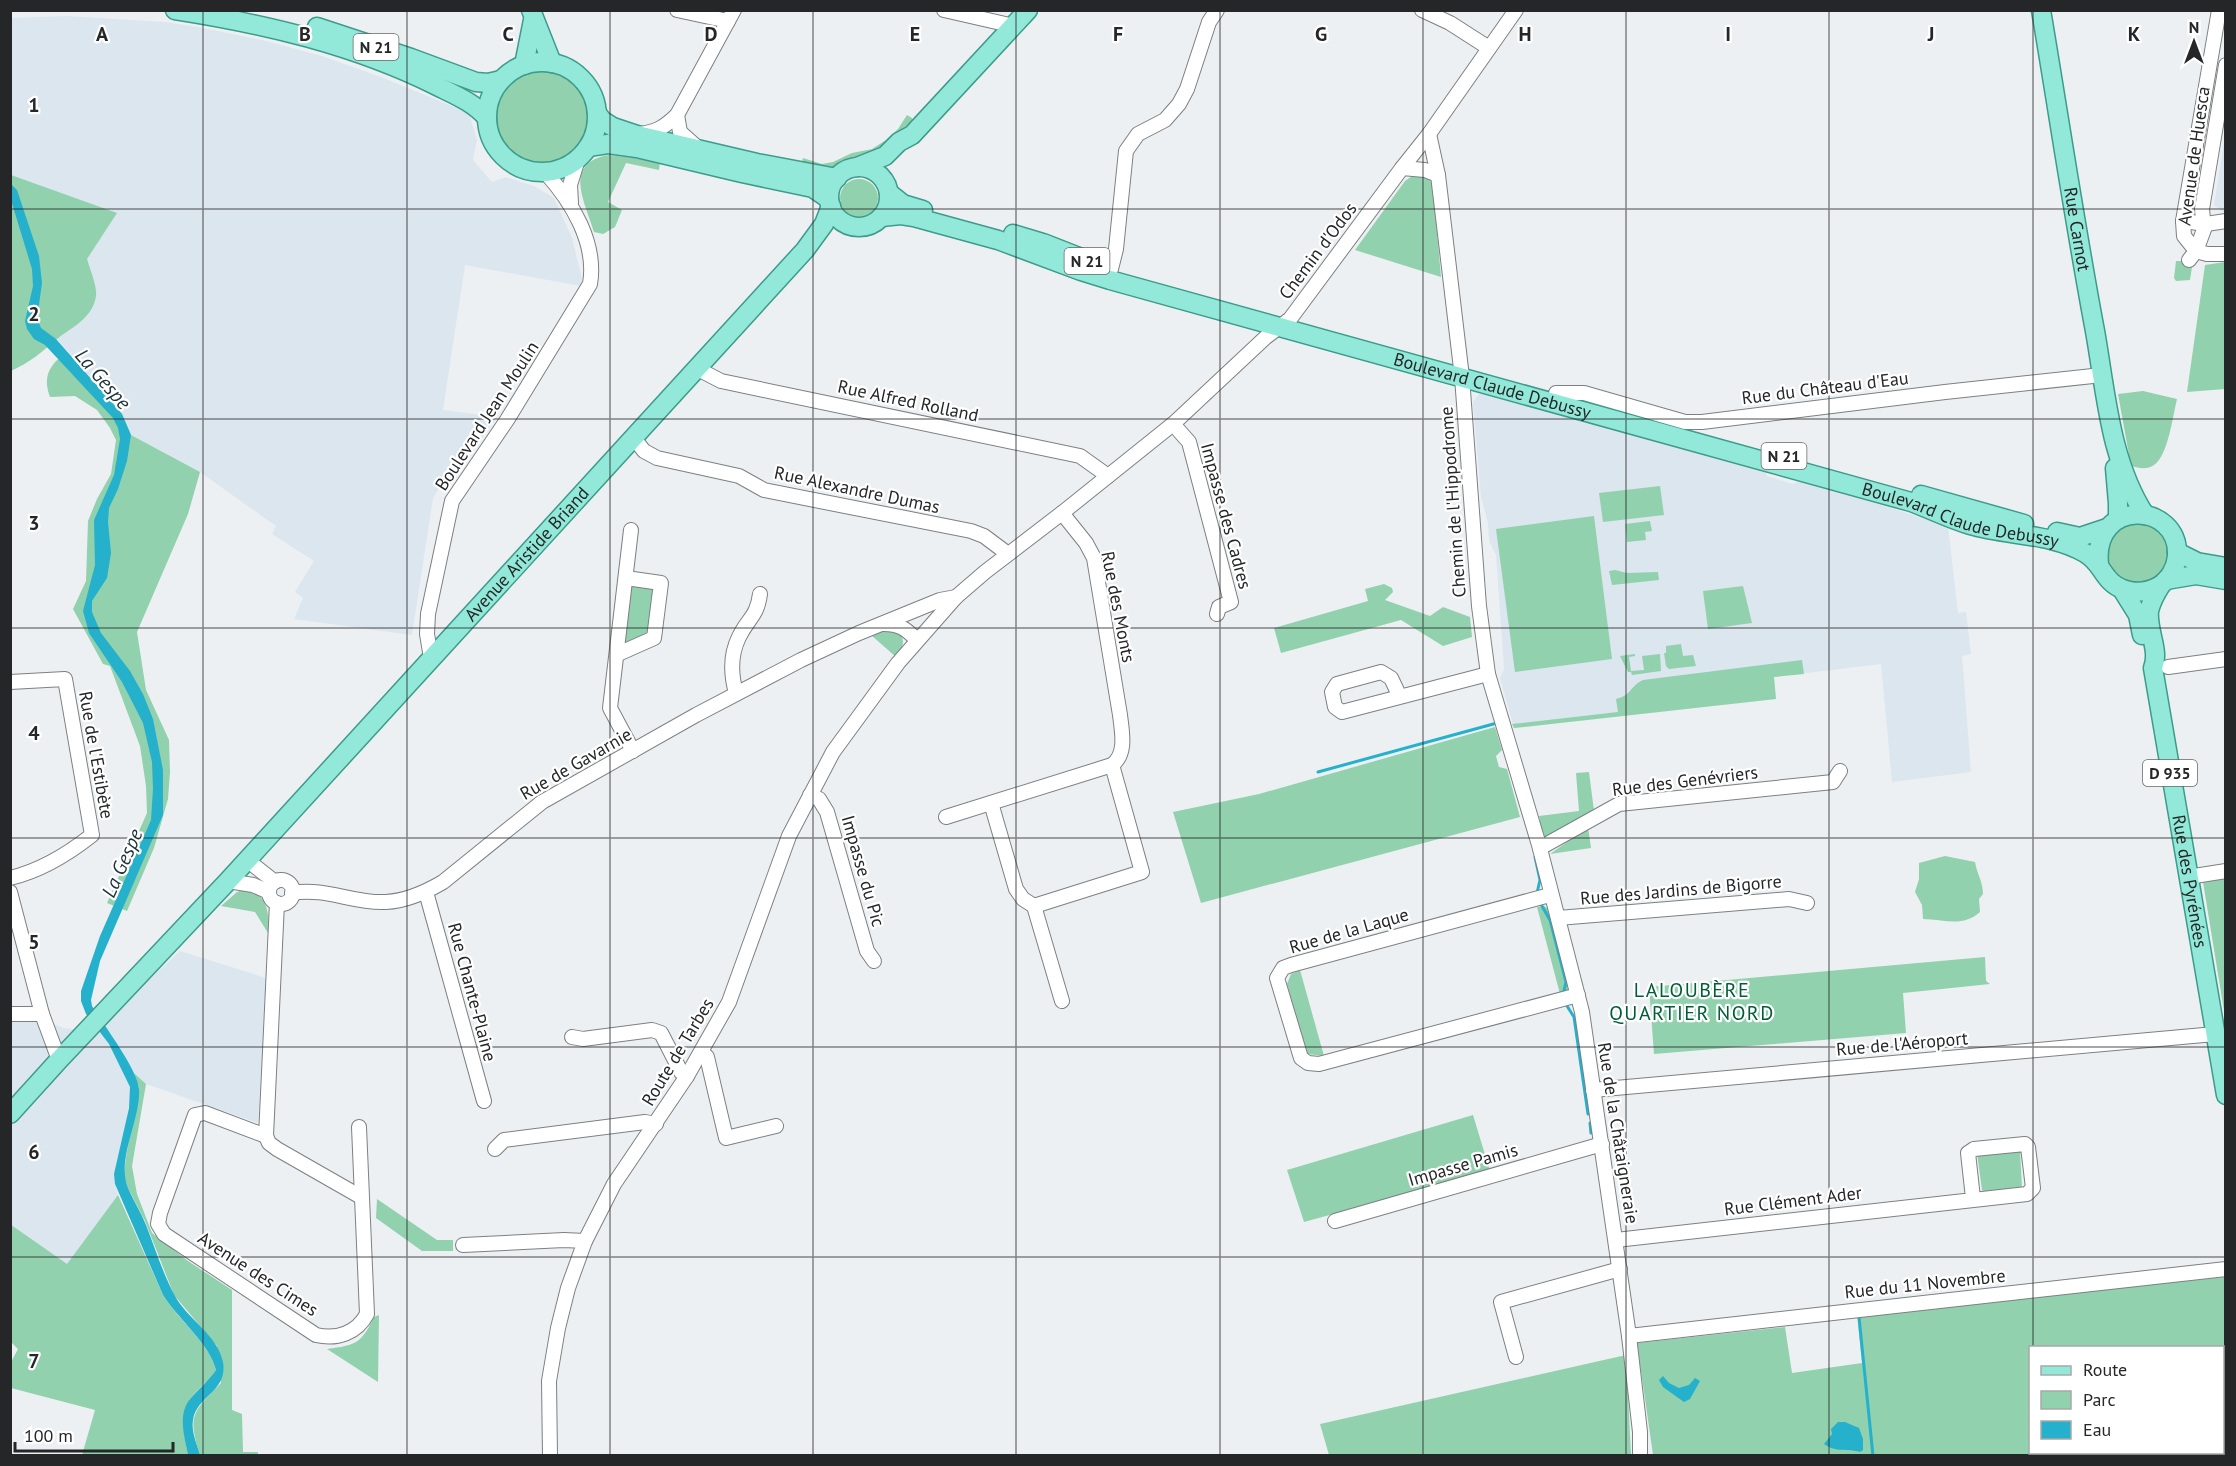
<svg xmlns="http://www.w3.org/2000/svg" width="2236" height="1466" font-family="'PT Sans',sans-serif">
<rect width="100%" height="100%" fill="#ecf0f3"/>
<!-- built -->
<g fill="#dce6ef">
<path d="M 67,16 L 165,22 L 198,27 L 262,40 L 322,56 L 381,77 L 469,113 L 477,140 L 473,160 L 492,182 L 506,177 L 534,186 L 554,198 L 572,238 L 582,279 L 581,286 L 465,265 L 443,410 L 497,417 L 452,478 L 444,481 L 433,498 L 412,635 L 294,619 L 303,598 L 295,592 L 314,561 L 272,534 L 276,526 L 200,472 L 131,435 L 122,414 L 57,339 L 41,328 L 11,178 L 10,18 Z"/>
<path d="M 2225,135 L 2226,213 L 2225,213 L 2214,205 Z"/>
<path d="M 1488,392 L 1765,470 L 1767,476 L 1793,484 L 1802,480 L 1948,526 L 1958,613 L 1966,612 L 1971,654 L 1962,656 L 1971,772 L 1892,782 L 1881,664 L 1774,677 L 1776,699 L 1514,728 L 1500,678 L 1504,669 L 1496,555 L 1489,541 L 1488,523 L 1481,497 L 1473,402 L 1479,394 Z"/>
<path d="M 180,951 L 266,978 L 258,1123 L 146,1084 L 134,1073 L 103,1022 Z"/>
<path d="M 11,1017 L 36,1017 L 63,1028 L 72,1029 L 84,1042 L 97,1029 L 109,1044 L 130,1087 L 131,1094 L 115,1184 L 118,1195 L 67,1265 L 11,1224 Z"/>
</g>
<!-- green -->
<g fill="#91d1ad" fill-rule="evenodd">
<path d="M 549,71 C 555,74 564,76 570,80 C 623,122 557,198 510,151 C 505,145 500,139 497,132 C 490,110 502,80 526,74 C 533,72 542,72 549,71 Z"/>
<path d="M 907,115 L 912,118 L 912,120 L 886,145 L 869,154 L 849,158 L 836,166 L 827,168 L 803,164 L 802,162 L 803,158 L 822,164 L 833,162 L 852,153 L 872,149 L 886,140 L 898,129 Z"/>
<path d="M 609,155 L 660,161 L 659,170 L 626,163 L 608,202 L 622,210 L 615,227 L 603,234 L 594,232 C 585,201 562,163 609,155 Z"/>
<path d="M 11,175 L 117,213 L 87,259 C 90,270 97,285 96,296 C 93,318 72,327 57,339 C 42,352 29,363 11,371 Z"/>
<path d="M 1422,175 L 1428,177 L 1433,186 L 1441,277 L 1355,250 L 1405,181 L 1412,176 Z"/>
<circle cx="859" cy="198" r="19"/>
<path d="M 2176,261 L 2181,261 L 2192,267 L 2190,280 L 2176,281 L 2174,278 Z"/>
<path d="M 2225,262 L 2225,389 L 2187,392 L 2205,265 Z"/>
<path d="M 67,352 L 122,414 L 131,435 L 200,472 L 188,514 L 137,632 L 146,690 L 169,740 L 170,772 L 168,799 L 154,848 L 127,911 L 107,903 L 147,813 L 146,786 L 140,746 L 110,666 L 103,664 L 73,609 L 86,581 L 88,521 L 97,499 L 111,474 L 116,440 L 110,428 L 97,410 L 75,396 L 50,397 C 42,376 50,364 67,352 Z"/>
<path d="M 2143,391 L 2177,399 C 2173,415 2168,456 2154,465 C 2147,470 2139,468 2131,466 L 2118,394 Z"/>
<path d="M 1660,486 L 1664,515 L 1603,522 L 1599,493 Z"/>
<path d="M 1594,516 L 1612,659 L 1515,672 L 1496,529 Z"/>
<path d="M 1650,521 L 1652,531 L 1645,532 L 1646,540 L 1627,542 L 1625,524 Z"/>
<circle cx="2138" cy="553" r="31"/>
<path d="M 1615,570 L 1627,573 L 1658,572 L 1659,580 L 1612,585 L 1609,571 Z"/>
<path d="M 1384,584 L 1392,588 L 1393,592 L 1385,600 L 1430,616 L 1443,607 L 1470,617 L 1472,637 L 1443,646 L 1401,620 L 1281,653 L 1274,628 L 1368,601 L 1365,589 Z"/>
<path d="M 630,585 L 655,588 L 649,632 L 625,644 L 623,641 Z"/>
<path d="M 1743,586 L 1752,623 L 1708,629 L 1703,591 Z"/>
<path d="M 881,630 L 899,631 C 906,642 903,648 896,657 L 871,635 Z"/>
<path d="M 1681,644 L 1683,656 L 1693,655 L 1696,666 L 1669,669 L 1666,666 L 1664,653 L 1666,653 L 1666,646 Z"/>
<path d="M 1635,654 L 1635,656 L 1629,657 L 1631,671 L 1644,670 L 1642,656 L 1660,654 L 1661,671 L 1632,675 L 1631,672 L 1628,672 L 1620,656 Z"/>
<path d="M 1802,660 L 1804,674 L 1774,677 L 1776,699 L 1514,728 L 1512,724 L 1618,712 L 1616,699 C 1631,696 1631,685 1643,680 Z"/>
<path d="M 1495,727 L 1502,750 L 1496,756 L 1499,767 L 1507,769 L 1520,817 L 1201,903 L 1173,812 L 1259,794 Z"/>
<path d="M 1589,772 L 1594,811 L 1547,840 L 1543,837 L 1539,816 L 1579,811 L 1576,773 Z"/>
<path d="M 1588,827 L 1591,848 L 1550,854 Z"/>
<path d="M 1945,856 L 1975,862 C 1977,874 1983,882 1983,894 L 1979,899 L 1980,912 C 1962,928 1944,919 1923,919 L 1922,905 L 1915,892 L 1919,879 L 1919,863 Z"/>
<path d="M 2225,878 L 2225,1017 L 2203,882 Z"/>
<path d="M 245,889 C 267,893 270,913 268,933 L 255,912 L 221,906 L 237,892 Z"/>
<path d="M 1544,906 L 1550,910 L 1570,984 L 1567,992 L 1560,994 L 1537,907 Z"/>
<path d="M 1985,957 L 1986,981 L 1990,984 L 1903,993 L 1906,1033 L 1654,1054 L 1649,987 Z"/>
<path d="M 1300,970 L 1324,1056 L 1308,1054 L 1304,1047 L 1287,984 L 1291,974 Z"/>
<path d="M 134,1073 L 146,1084 L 132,1166 L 137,1194 L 152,1233 L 188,1261 L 232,1290 L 232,1410 L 242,1414 L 243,1452 L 258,1452 L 258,1455 L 200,1455 C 187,1415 193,1412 221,1383 L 217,1346 L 174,1295 L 145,1221 L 127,1186 L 124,1176 L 126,1157 L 139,1087 Z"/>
<path d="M 1473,1115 L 1490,1171 L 1304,1222 L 1287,1170 Z"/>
<path d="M 2020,1150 L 2022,1188 L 1985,1192 L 1982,1190 L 1977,1153 Z"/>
<path d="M 118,1195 L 163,1295 C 177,1319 210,1344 216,1370 C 208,1381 198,1389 190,1399 C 179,1415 185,1438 188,1455 L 82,1455 L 95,1410 L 11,1388 L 11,1362 L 18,1349 L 11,1342 L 10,1224 L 67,1264 Z"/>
<path d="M 377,1199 L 437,1240 L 453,1240 L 453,1251 L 422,1251 L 376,1218 Z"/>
<path d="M 2225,1277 L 2225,1455 L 1653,1455 L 1637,1343 L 1785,1327 L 1792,1373 L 1862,1363 L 1857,1314 ZM 2030,1348 L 2222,1348 L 2222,1452 L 2030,1452 Z"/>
<path d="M 379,1315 L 378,1382 L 327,1349 C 356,1345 361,1344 374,1317 Z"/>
<path d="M 1626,1355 L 1631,1455 L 1329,1455 L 1320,1424 Z"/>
</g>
<!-- water -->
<g fill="#25b1cc">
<path d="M 11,184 L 17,190 L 39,256 L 42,283 L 37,319 L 41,328 L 56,339 L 122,414 L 131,435 L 127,461 L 118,489 L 109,508 L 108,522 L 111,553 L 107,578 L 92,601 L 92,612 L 101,633 L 130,671 L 143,694 L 153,719 L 163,770 L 163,815 L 100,961 L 91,1000 L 92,1006 C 103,1024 138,1070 139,1089 C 141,1119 116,1159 128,1188 C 133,1200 141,1212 146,1225 C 155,1248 163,1274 175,1296 C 188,1320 217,1334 223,1362 C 228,1392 197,1395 193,1420 C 191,1432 197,1444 200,1455 L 188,1455 C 185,1438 177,1415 190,1399 C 199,1389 208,1381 216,1370 C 210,1344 177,1318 163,1295 L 115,1184 L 114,1174 L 129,1108 L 130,1087 L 109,1044 L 86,1014 L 81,1001 L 81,991 L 100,936 L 151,820 L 153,789 L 152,762 L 143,723 L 122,682 L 89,633 L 83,611 L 95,565 L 94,520 L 114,475 L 120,439 L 118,428 L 113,418 L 45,345 L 34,339 L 27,329 L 25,321 L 33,286 L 32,269 L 11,200 Z"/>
<path d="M 1663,1376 L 1669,1383 L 1679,1388 L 1689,1385 L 1695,1378 L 1700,1381 L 1690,1399 L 1684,1402 L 1663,1387 L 1659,1380 Z"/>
<path d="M 1838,1422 L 1845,1422 L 1859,1428 L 1863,1439 L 1863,1450 L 1860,1452 C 1847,1448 1836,1453 1824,1444 L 1832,1434 L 1831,1429 Z"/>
</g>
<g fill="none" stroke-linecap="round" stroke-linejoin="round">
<!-- stream -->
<g stroke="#25b1cc" stroke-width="3">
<path d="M 1318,772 L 1497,723"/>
<path d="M 1535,857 L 1540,880 L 1537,893"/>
<path d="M 1542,906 L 1550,920 L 1566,982 L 1564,991"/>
<path d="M 1567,1006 L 1574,1017 L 1588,1114"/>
<path d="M 1590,1123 L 1591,1133"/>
<path d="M 1859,1317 L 1873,1456"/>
</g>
<defs>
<g id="minor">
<path d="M 677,10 L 728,21"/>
<path d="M 944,10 L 1014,26"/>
<path d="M 1422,10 L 1450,23 L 1489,48"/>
<path d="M 677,115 L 680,132 L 699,149"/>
<path d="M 639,134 C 656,132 665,127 677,115 L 734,10"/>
<path d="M 1429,134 L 1438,175 L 1462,377 L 1479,606 L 1488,674 L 1539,845 L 1582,1012 L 1629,1336 L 1640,1432 L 1640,1456"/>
<path d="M 1402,168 L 1425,170 L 1438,175"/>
<path d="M 571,203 L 570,185 L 578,159"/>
<path d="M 2183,221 L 2206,224 L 2226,221"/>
<path d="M 2196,251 L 2184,236 L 2183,221 L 2219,10"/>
<path d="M 2196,251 L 2207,254 L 2226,254"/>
<path d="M 2189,260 L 2196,251 L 2206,224 L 2203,219 L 2202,209 L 2226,65"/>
<path d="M 1111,269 L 1116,249 L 1126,151 L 1138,134 L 1165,120 L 1179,104 L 1187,89 L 1209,22 L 1217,10"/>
<path d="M 696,368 L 721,381 L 1080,456 L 1108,476"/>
<path d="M 1556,393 L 1584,393 L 1685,422 L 1702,422 L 1945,392 L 2102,375"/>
<path d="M 1173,424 L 1189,442 L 1231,602 L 1219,607 L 1217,614"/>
<path d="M 633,437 L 644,451 L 657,458 L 739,476 L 764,490 L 971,531 L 984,536 L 1008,554"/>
<path d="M 631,530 L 610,708 L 633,751"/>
<path d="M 884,624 C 900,624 906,629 917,640"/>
<path d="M 618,654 L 654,638 L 661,583 L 626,578"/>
<path d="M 431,658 L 427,634 L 428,614 L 452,501 L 507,420 L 590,284 C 597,243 572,202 545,172"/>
<path d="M 2168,667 L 2226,659"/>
<path d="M 10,682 L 65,679 L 92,835 C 68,854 40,871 10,878"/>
<path d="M 736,693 C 731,675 730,655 739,637 C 748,618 757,617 760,594"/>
<path d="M 1400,697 L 1391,678 L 1381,672 L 1337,684 L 1332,692 L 1335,707 L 1342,712 L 1488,674"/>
<path d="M 810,795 L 819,799 L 827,812 L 867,951 L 874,961"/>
<path d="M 991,803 L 1016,889 L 1023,899 L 1034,906 L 1062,1001"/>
<path d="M 946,817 L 1112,765 C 1127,754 1122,732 1120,715 L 1094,558 L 1086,543 L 1062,513"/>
<path d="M 1540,848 L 1619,804 L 1833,782 L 1840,771"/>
<path d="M 247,860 L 275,882"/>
<path d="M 2188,877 L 2226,871"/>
<circle cx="281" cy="892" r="12"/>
<path d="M 228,881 L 253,885 L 269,892"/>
<path d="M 10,892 L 42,1014 L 59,1060"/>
<path d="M 426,892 L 484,1101"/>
<path d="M 292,893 C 326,887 354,904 386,902 C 406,901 426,892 443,882 L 542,802 L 696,715 L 801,660 L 859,633 L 940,600 L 956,597"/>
<path d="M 1551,897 L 1546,896 L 1291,965 L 1283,968 L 1277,978 L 1301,1058 L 1308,1063 L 1319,1064 L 1578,995"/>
<path d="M 277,903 L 266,1136 L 205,1113 L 195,1115 L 160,1213 L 158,1224 L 164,1234 L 316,1335 C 337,1340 357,1333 367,1314 L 359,1127"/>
<path d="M 1034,906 L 1142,872 L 1112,765"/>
<path d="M 1558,918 L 1789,899 L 1807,903"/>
<path d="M 10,1014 L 42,1014"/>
<path d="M 572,1037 L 583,1039 L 652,1030 L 661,1033 L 681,1072 L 687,1076"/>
<path d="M 702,1052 L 707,1057 L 726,1138 L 776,1126"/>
<path d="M 1593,1090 L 2215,1034"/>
<path d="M 266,1136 L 269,1143 L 277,1149 L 361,1197"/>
<path d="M 495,1149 L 504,1140 L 645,1122 L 656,1124"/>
<path d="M 1335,1221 L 1602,1144"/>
<path d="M 1616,1240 L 2027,1194 L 2033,1188 L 2028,1147 L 2025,1144 L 1974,1149 L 1968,1153 L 1973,1198"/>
<path d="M 463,1245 L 564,1240 L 585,1241"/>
<path d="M 1629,1336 L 2226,1269"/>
<path d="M 1516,1357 L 1501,1302 L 1620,1269"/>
<path d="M 550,1456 L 549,1381 L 558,1328 L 568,1288 L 585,1241 L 614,1184 L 687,1076 L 729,1002 L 789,836 L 833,752 L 898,663 L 956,597 L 985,572 L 1062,513 L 1173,424 L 1266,337 L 1290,319 L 1402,168 L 1429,134 L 1516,10"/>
</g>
<g id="major">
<path d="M 175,10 C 265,24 355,45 437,86 C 455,95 473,102 487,118"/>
<path d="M 531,10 L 552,63"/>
<path id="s1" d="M 2041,10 C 2059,117 2075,225 2095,331 C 2106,393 2110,461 2145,515"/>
<path d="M 317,27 L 411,58 L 476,82 L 488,83 L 501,80"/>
<circle cx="542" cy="117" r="55"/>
<path d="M 524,65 L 533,20"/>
<path d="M 597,113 L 602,120 L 613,127 L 637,135 L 757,163 L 837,178"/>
<path d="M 588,147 L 608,144 L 637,148 L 742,173 L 813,188 L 829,199"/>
<path d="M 857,167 L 885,156 L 899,142 L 912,135 L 1028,10"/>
<circle cx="859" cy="197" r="30"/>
<path d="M 889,193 L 903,204 L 923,210"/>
<path id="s2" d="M 881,217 L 901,215 L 914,217 L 998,240 L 1081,271 L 1110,280 L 1911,502 C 1930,509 1950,519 1970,525 C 2007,536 2051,533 2085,553 C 2096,559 2099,567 2106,576 C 2118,593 2141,596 2159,586 C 2169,580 2176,568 2177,556 C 2180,501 2092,498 2099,564"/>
<path d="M 1013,234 L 1043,243 L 1089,261"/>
<path d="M 2115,468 L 2118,503 L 2118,519"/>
<path d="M 1921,495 L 2024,524"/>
<path d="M 2057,532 L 2080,537 L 2107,528"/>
<path d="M 2177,552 L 2197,562 L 2226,567"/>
<path d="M 2166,580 L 2196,575 L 2226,580"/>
<path id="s3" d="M 2161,585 C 2156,593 2151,602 2149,611 C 2147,631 2160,650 2153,668 L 2226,1095"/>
<path d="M 2123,591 L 2138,615 L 2142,635"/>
<path id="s4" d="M 10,1114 L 59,1060 L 228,881 L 805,250 L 824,224 L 831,206"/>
</g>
</defs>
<!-- minor casing -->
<use href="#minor" stroke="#7c8083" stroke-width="16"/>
<!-- major casing -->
<use href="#major" stroke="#3d9b8a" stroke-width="21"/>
<!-- minor -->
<use href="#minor" stroke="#fff" stroke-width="14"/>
<!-- major -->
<use href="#major" stroke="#92e9d9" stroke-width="18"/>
</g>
<!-- grid -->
<path fill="none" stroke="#252627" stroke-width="1.5" stroke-opacity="0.55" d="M 203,10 L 203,1456M 407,10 L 407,1456M 610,10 L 610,1456M 813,10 L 813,1456M 1016,10 L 1016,1456M 1220,10 L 1220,1456M 1423,10 L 1423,1456M 1626,10 L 1626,1456M 1829,10 L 1829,1456M 2033,10 L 2033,1348M 10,209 L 2226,209M 10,419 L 2226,419M 10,628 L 2226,628M 10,838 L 2226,838M 10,1047 L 2226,1047M 10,1257 L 2226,1257M 2033,1452 L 2033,1456"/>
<g text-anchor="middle" stroke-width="4.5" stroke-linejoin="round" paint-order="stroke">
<!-- shield labels -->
<g fill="#fff" stroke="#666768" stroke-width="1.5">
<rect x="353.5" y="34" width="45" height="26" rx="4.5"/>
<rect x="1064.5" y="248" width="45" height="26" rx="4.5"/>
<rect x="1761.5" y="443" width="45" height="26" rx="4.5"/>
<rect x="2143" y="760" width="54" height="26" rx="4.5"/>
</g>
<g font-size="16" font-weight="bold" fill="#252627">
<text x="376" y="53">N 21</text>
<text x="1087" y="267">N 21</text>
<text x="1784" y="462">N 21</text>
<text x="2170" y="779">D 935</text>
</g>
<!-- street labels -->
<g font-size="18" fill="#252627" stroke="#fff">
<text transform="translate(2194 156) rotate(-82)" y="6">Avenue de Huesca</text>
<text dy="6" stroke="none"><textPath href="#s1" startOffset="222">Rue Carnot</textPath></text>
<text transform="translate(1318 251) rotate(-53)" y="6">Chemin d'Odos</text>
<text dy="6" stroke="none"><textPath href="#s2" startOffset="636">Boulevard Claude Debussy</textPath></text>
<text transform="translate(1825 388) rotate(-7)" y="6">Rue du Château d'Eau</text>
<text transform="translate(908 401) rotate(12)" y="6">Rue Alfred Rolland</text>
<text transform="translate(487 416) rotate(-57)" y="6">Boulevard Jean Moulin</text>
<text transform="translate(857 490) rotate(12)" y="6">Rue Alexandre Dumas</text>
<text transform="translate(1453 502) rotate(-94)" y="6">Chemin de l'Hippodrome</text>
<text transform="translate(1226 516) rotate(75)" y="6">Impasse des Cadres</text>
<text dy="6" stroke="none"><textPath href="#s2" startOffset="1122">Boulevard Claude Debussy</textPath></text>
<text dy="6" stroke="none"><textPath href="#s4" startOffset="762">Avenue Aristide Briand</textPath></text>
<text transform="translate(1118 607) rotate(79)" y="6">Rue des Monts</text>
<text transform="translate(96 755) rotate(80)" y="6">Rue de l'Estibète</text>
<text transform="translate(576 764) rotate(-30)" y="6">Rue de Gavarnie</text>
<text transform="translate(1685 781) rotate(-7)" y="6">Rue des Genévriers</text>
<text transform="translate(863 871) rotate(74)" y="6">Impasse du Pic</text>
<text dy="6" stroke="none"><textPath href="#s3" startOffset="303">Rue des Pyrénées</textPath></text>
<text transform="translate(1681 890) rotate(-5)" y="6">Rue des Jardins de Bigorre</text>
<text transform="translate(1349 931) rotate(-16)" y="6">Rue de la Laque</text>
<text transform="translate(472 992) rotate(75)" y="6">Rue Chante-Plaine</text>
<text transform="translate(1902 1044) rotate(-5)" y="6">Rue de l'Aéroport</text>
<text transform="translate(678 1052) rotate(-59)" y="6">Route de Tarbes</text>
<text transform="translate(1618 1133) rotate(81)" y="6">Rue de la Châtaigneraie</text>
<text transform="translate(1463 1165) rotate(-16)" y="6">Impasse Pamis</text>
<text transform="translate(1793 1201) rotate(-7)" y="6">Rue Clément Ader</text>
<text transform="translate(258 1274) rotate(33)" y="6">Avenue des Cimes</text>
<text transform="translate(1925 1284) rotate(-6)" y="6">Rue du 11 Novembre</text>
</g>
<!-- water labels -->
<g font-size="20" font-style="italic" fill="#1c3237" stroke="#fff">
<text transform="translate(103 379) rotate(49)" y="7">La Gespe</text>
<text transform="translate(122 863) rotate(-66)" y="7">La Gespe</text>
</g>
<!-- neighbourhood labels -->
<g font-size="20" letter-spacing="1.5" fill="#015d37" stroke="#fff">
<text x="1692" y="997">LALOUBÈRE<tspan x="1692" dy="23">QUARTIER NORD</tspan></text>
</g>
</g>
<g font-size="20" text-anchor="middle" font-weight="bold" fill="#252627" stroke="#fff" stroke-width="4.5" stroke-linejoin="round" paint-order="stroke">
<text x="102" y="41">A</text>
<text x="305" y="41">B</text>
<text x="508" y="41">C</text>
<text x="711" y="41">D</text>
<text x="915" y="41">E</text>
<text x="1118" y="41">F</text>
<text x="1321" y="41">G</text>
<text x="1525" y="41">H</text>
<text x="1728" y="41">I</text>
<text x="1931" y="41">J</text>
<text x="2134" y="41">K</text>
<text x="34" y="112">1</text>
<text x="34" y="321">2</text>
<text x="34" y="530">3</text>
<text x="34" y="740">4</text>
<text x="34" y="949">5</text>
<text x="34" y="1159">6</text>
<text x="34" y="1368">7</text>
</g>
<!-- border -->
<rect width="2236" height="1466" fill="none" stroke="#252627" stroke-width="24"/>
<!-- legend -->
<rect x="2029" y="1346" width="195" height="108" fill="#ffffff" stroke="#a8a8a9" stroke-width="1.5"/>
<rect x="2041" y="1366" width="30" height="9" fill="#92e9d9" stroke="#a8a8a9" stroke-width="1.5"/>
<text x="2083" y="1376" font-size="18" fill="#252627">Route</text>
<rect x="2041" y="1391" width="30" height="18" fill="#91d1ad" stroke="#a8a8a9" stroke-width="1.5"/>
<text x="2083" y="1406" font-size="18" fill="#252627">Parc</text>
<rect x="2041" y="1421" width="30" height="18" fill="#25b1cc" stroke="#a8a8a9" stroke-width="1.5"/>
<text x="2083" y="1436" font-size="18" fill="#252627">Eau</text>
<!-- north arrow -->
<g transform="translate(2194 42)" stroke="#ffffff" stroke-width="4.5" paint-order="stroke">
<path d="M0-4.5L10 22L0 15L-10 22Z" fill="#252627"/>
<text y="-9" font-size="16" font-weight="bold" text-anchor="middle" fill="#252627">N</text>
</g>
<!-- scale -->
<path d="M15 1442v9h158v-9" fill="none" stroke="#252627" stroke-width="3"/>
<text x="24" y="1442" font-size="18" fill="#252627" stroke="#ffffff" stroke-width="4.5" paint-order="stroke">100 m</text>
</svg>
